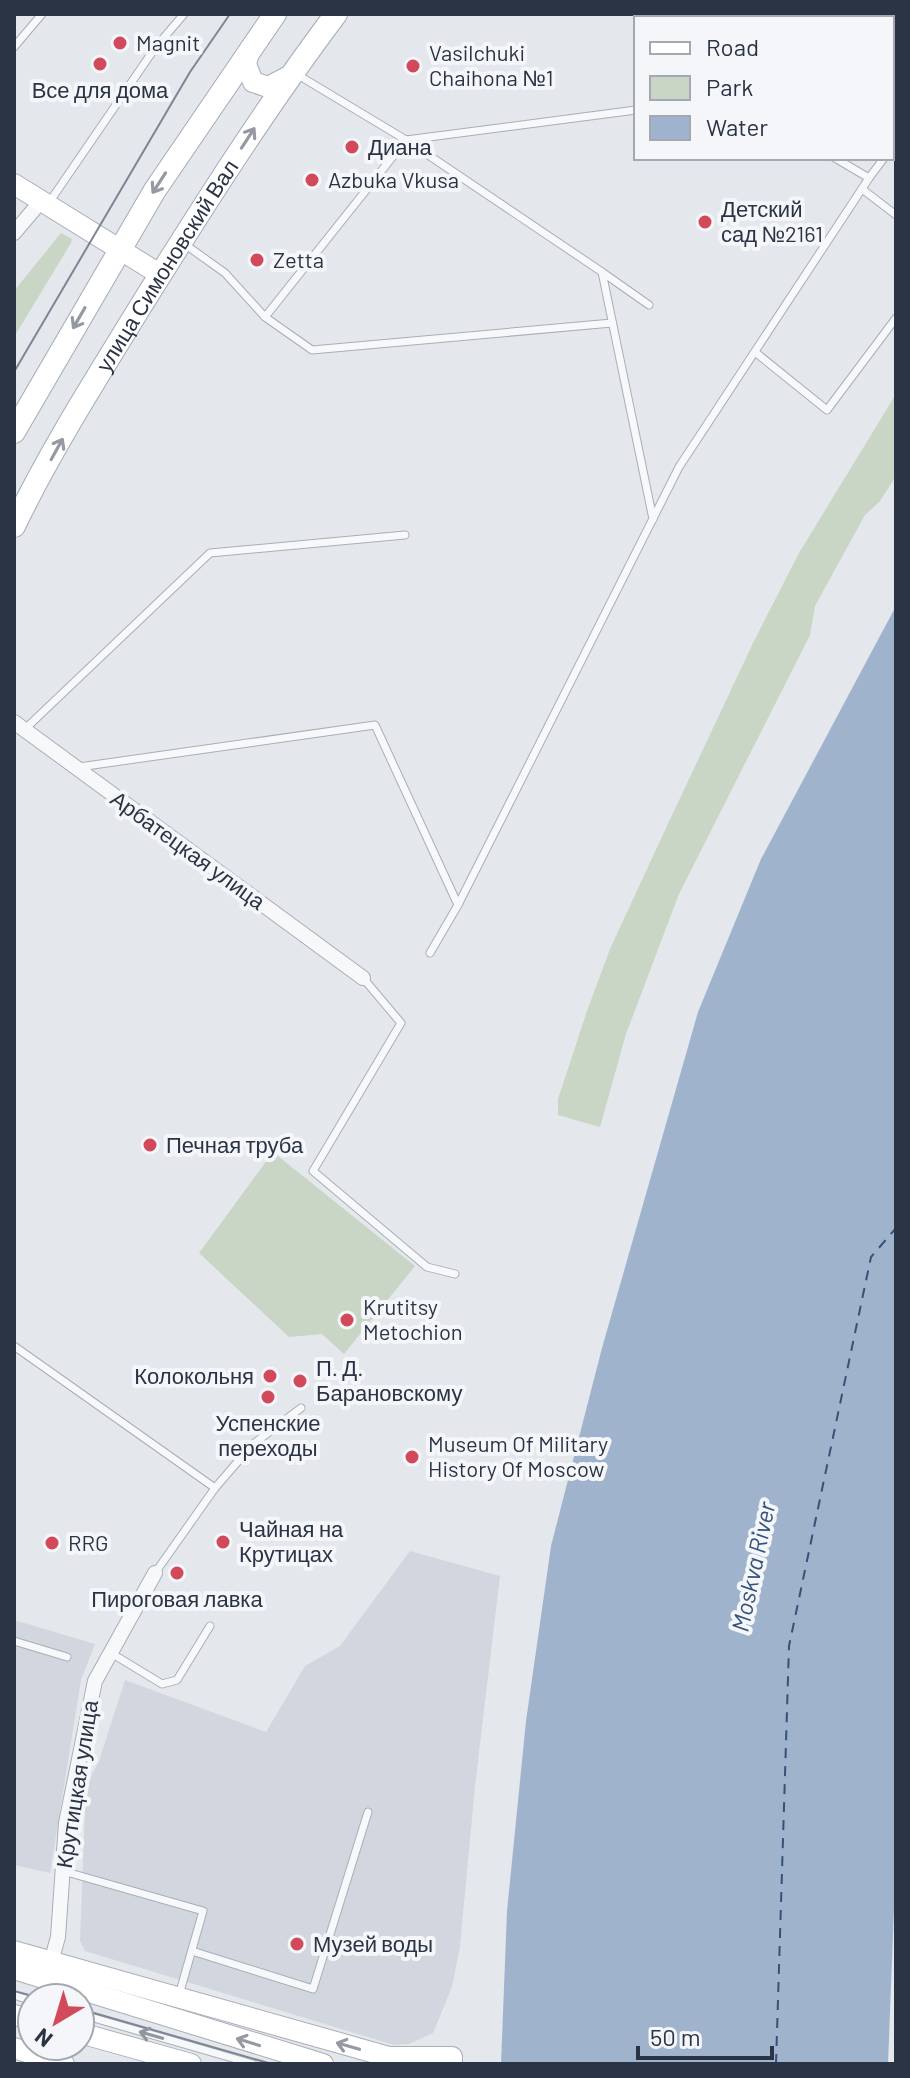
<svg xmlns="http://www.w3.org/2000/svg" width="910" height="2078" font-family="Barlow,sans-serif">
<rect width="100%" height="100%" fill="#e4e7ec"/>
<!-- built -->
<g fill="#d2d6de">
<path d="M 410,1551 L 500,1576 L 475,1786 L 460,1946 L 452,1987 L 433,2033 L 409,2044 L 394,2045 L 85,1951 L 80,1941 L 86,1786 L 99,1761 L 125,1680 L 266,1732 L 305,1666 L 340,1646 Z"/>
<path d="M 14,1620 L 95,1644 L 81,1680 L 50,1873 L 14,1865 Z"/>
</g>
<!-- green -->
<g fill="#c9d6c5">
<path d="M 61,233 L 72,239 L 71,243 L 14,337 L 14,291 Z"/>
<path d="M 896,394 L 896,476 L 880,501 L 865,515 L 815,606 L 810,635 L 679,894 L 626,1034 L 600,1127 L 558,1115 L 558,1099 L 587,1011 L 610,949 L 666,828 L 754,641 L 799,553 Z"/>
<path d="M 273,1152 L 415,1266 L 344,1354 L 322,1334 L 289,1337 L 199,1253 Z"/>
</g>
<!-- water -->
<path fill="#9fb4cc" d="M 896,606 L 896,1857 L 888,2064 L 501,2064 L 507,1911 L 526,1721 L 551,1546 L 602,1348 L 698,1012 L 761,859 Z"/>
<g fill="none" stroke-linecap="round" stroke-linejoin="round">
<!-- ferry -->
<path stroke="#34527a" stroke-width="2" stroke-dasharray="10 8" stroke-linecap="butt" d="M 776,2064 L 789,1646 L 871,1257 L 896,1228"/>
<defs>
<g id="lane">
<path d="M 14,47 L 42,14"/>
<path d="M 298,75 L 406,140 L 636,110"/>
<path d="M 892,148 L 896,142"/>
<path d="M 835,158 L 869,178 L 884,158"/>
<path d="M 862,189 L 896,215"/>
<path d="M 48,204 L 155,48 L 184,14"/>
<path d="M 183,243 L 225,273 L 265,317 L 406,140 L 602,272 L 653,519"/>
<path d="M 602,272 L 649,305"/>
<path d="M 265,317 L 312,350 L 612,323"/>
<path d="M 755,352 L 827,410 L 896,318"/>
<path d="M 25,729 L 210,553 L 405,535"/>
<path d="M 79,767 L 375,725 L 458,905"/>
<path d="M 430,953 L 458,905 L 679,467 L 869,178"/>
<path d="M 363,978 L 401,1023 L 313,1171 L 427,1267 L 455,1274"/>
<path d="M 14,1346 L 215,1488"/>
<path d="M 155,1573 L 215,1488 L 252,1445 L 301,1408"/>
<path d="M 14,1641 L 67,1657"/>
<path d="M 111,1653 L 162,1684 L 177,1680 L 210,1626"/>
<path d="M 63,1871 L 203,1911 L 179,1995"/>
<path d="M 192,1951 L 313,1989 L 368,1812"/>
<path d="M 14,1995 L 32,2001"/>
<path d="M 80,2014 L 253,2064"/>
</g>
<g id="street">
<path d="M 14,233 L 42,200"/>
<path d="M 14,722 L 363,978"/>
<path d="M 51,1962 L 58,1937 L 66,1823 L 95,1681 L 155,1573"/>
</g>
<g id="secondary">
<path d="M 250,49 L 246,64 L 253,82 L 268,87 L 289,76"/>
<path d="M 14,184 L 161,275"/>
<path d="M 14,1951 L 389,2057 L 452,2057 L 452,2064"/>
<path d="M 14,1969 L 323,2064"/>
<path d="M 14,2015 L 32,2019"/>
<path d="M 80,2033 L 191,2064"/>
<path d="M 14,2048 L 64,2064"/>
</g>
<g id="primary">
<path d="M 14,432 L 155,190 L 275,14"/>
<path id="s1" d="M 14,526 C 51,449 98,376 142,304 C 204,205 266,107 336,14"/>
</g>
</defs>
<!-- lane casing -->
<use href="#lane" stroke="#a9aeb7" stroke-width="9"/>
<!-- street casing -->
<use href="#street" stroke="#a9aeb7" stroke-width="16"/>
<!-- secondary casing -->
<use href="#secondary" stroke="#a9aeb7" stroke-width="22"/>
<!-- primary casing -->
<use href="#primary" stroke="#a3abb8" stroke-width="24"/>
<!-- lane -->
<use href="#lane" stroke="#f7f8fa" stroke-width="7"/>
<!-- street -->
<use href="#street" stroke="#f7f8fa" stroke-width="14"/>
<!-- secondary -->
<use href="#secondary" stroke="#fff" stroke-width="20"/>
<!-- primary -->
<use href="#primary" stroke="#fff" stroke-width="22"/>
<!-- tram -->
<g stroke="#7d8696" stroke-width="2">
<path d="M 14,372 L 190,72 L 230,14"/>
<path d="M 14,1991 L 40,1998"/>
<path d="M 80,2009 L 272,2064"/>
</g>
</g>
<!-- one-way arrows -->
<defs><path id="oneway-shaft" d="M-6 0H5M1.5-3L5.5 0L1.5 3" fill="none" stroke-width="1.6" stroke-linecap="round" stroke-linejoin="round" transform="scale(2)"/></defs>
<g stroke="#959aa2">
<use href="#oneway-shaft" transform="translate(248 138) rotate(-57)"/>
<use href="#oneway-shaft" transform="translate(159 183) rotate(123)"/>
<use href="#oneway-shaft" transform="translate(79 318) rotate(120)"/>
<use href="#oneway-shaft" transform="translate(57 449) rotate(-61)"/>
<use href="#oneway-shaft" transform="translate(248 2042) rotate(-163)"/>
<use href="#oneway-shaft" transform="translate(348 2046) rotate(-164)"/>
</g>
<use stroke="#9196a0" href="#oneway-shaft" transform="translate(151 2035) rotate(-164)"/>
<!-- markers -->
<g fill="#d1495b" stroke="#f4f6f9" stroke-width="3">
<circle cx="120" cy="43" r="8"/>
<circle cx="100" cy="64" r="8"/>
<circle cx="413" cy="66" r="8"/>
<circle cx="352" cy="147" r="8"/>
<circle cx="312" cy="180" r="8"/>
<circle cx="705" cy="222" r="8"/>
<circle cx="257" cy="260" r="8"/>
<circle cx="150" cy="1145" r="8"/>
<circle cx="347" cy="1320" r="8"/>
<circle cx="270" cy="1376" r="8"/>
<circle cx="300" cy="1381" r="8"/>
<circle cx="268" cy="1397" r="8"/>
<circle cx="412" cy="1457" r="8"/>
<circle cx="223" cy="1542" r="8"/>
<circle cx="52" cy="1543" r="8"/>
<circle cx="177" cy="1573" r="8"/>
<circle cx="297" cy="1944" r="8"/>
</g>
<g text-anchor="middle" stroke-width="8" stroke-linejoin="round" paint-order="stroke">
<!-- poi labels -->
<g font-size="22" fill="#2b3445" stroke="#f4f6f9" text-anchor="start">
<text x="136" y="51">Magnit</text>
<text x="429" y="61">Vasilchuki<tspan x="429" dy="25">Chaihona №1</tspan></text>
<text x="100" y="98" text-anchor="middle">Все для дома</text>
<text x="368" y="155">Диана</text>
<text x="328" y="188">Azbuka Vkusa</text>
<text x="721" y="217">Детский<tspan x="721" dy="25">сад №2161</tspan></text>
<text x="273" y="268">Zetta</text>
<text x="166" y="1153">Печная труба</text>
<text x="363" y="1315">Krutitsy<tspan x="363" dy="25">Metochion</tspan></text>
<text x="316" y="1376">П. Д.<tspan x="316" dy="25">Барановскому</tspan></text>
<text x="254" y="1384" text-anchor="end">Колокольня</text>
<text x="268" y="1431" text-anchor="middle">Успенские<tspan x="268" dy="25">переходы</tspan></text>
<text x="428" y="1452">Museum Of Military<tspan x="428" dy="25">History Of Moscow</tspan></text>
<text x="239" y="1537">Чайная на<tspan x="239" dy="25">Крутицах</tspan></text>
<text x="68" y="1551">RRG</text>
<text x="177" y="1607" text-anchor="middle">Пироговая лавка</text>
<text x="313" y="1952">Музей воды</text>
</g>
<!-- street labels -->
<g font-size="22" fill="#2b3445" stroke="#f4f6f9">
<text dy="8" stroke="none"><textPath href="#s1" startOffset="302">улица Симоновский Вал</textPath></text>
<text transform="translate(188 850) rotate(36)" y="8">Арбатецкая улица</text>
<text transform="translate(77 1784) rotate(-81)" y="8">Крутицкая улица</text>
</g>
<!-- water labels -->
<g font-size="24" font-style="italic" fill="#34527a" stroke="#f4f6f9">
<text transform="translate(754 1567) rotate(-78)" y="8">Moskva River</text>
</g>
</g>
<!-- border -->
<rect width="910" height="2078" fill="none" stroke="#2b3445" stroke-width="32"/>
<!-- legend -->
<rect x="634" y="16" width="260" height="144" fill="#f4f6f9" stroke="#a4a8b1" stroke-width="2"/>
<rect x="650" y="42" width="40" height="12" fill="#ffffff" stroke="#a4a8b1" stroke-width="2"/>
<text x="706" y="56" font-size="24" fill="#2b3445">Road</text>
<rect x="650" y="76" width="40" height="24" fill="#c9d6c5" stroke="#a4a8b1" stroke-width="2"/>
<text x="706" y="96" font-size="24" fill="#2b3445">Park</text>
<rect x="650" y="116" width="40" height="24" fill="#9fb4cc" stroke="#a4a8b1" stroke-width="2"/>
<text x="706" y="136" font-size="24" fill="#2b3445">Water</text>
<!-- north arrow -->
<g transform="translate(56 2022) rotate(218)"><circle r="38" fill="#f4f6f9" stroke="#a4a8b1" stroke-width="2"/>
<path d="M0-6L14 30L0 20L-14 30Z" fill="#d1495b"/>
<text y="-12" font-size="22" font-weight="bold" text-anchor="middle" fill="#2b3445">N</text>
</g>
<!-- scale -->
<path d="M638 2046v12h134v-12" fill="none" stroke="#2b3445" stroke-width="4"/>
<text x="650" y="2046" font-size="24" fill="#2b3445" stroke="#f4f6f9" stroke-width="6" paint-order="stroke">50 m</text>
</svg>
